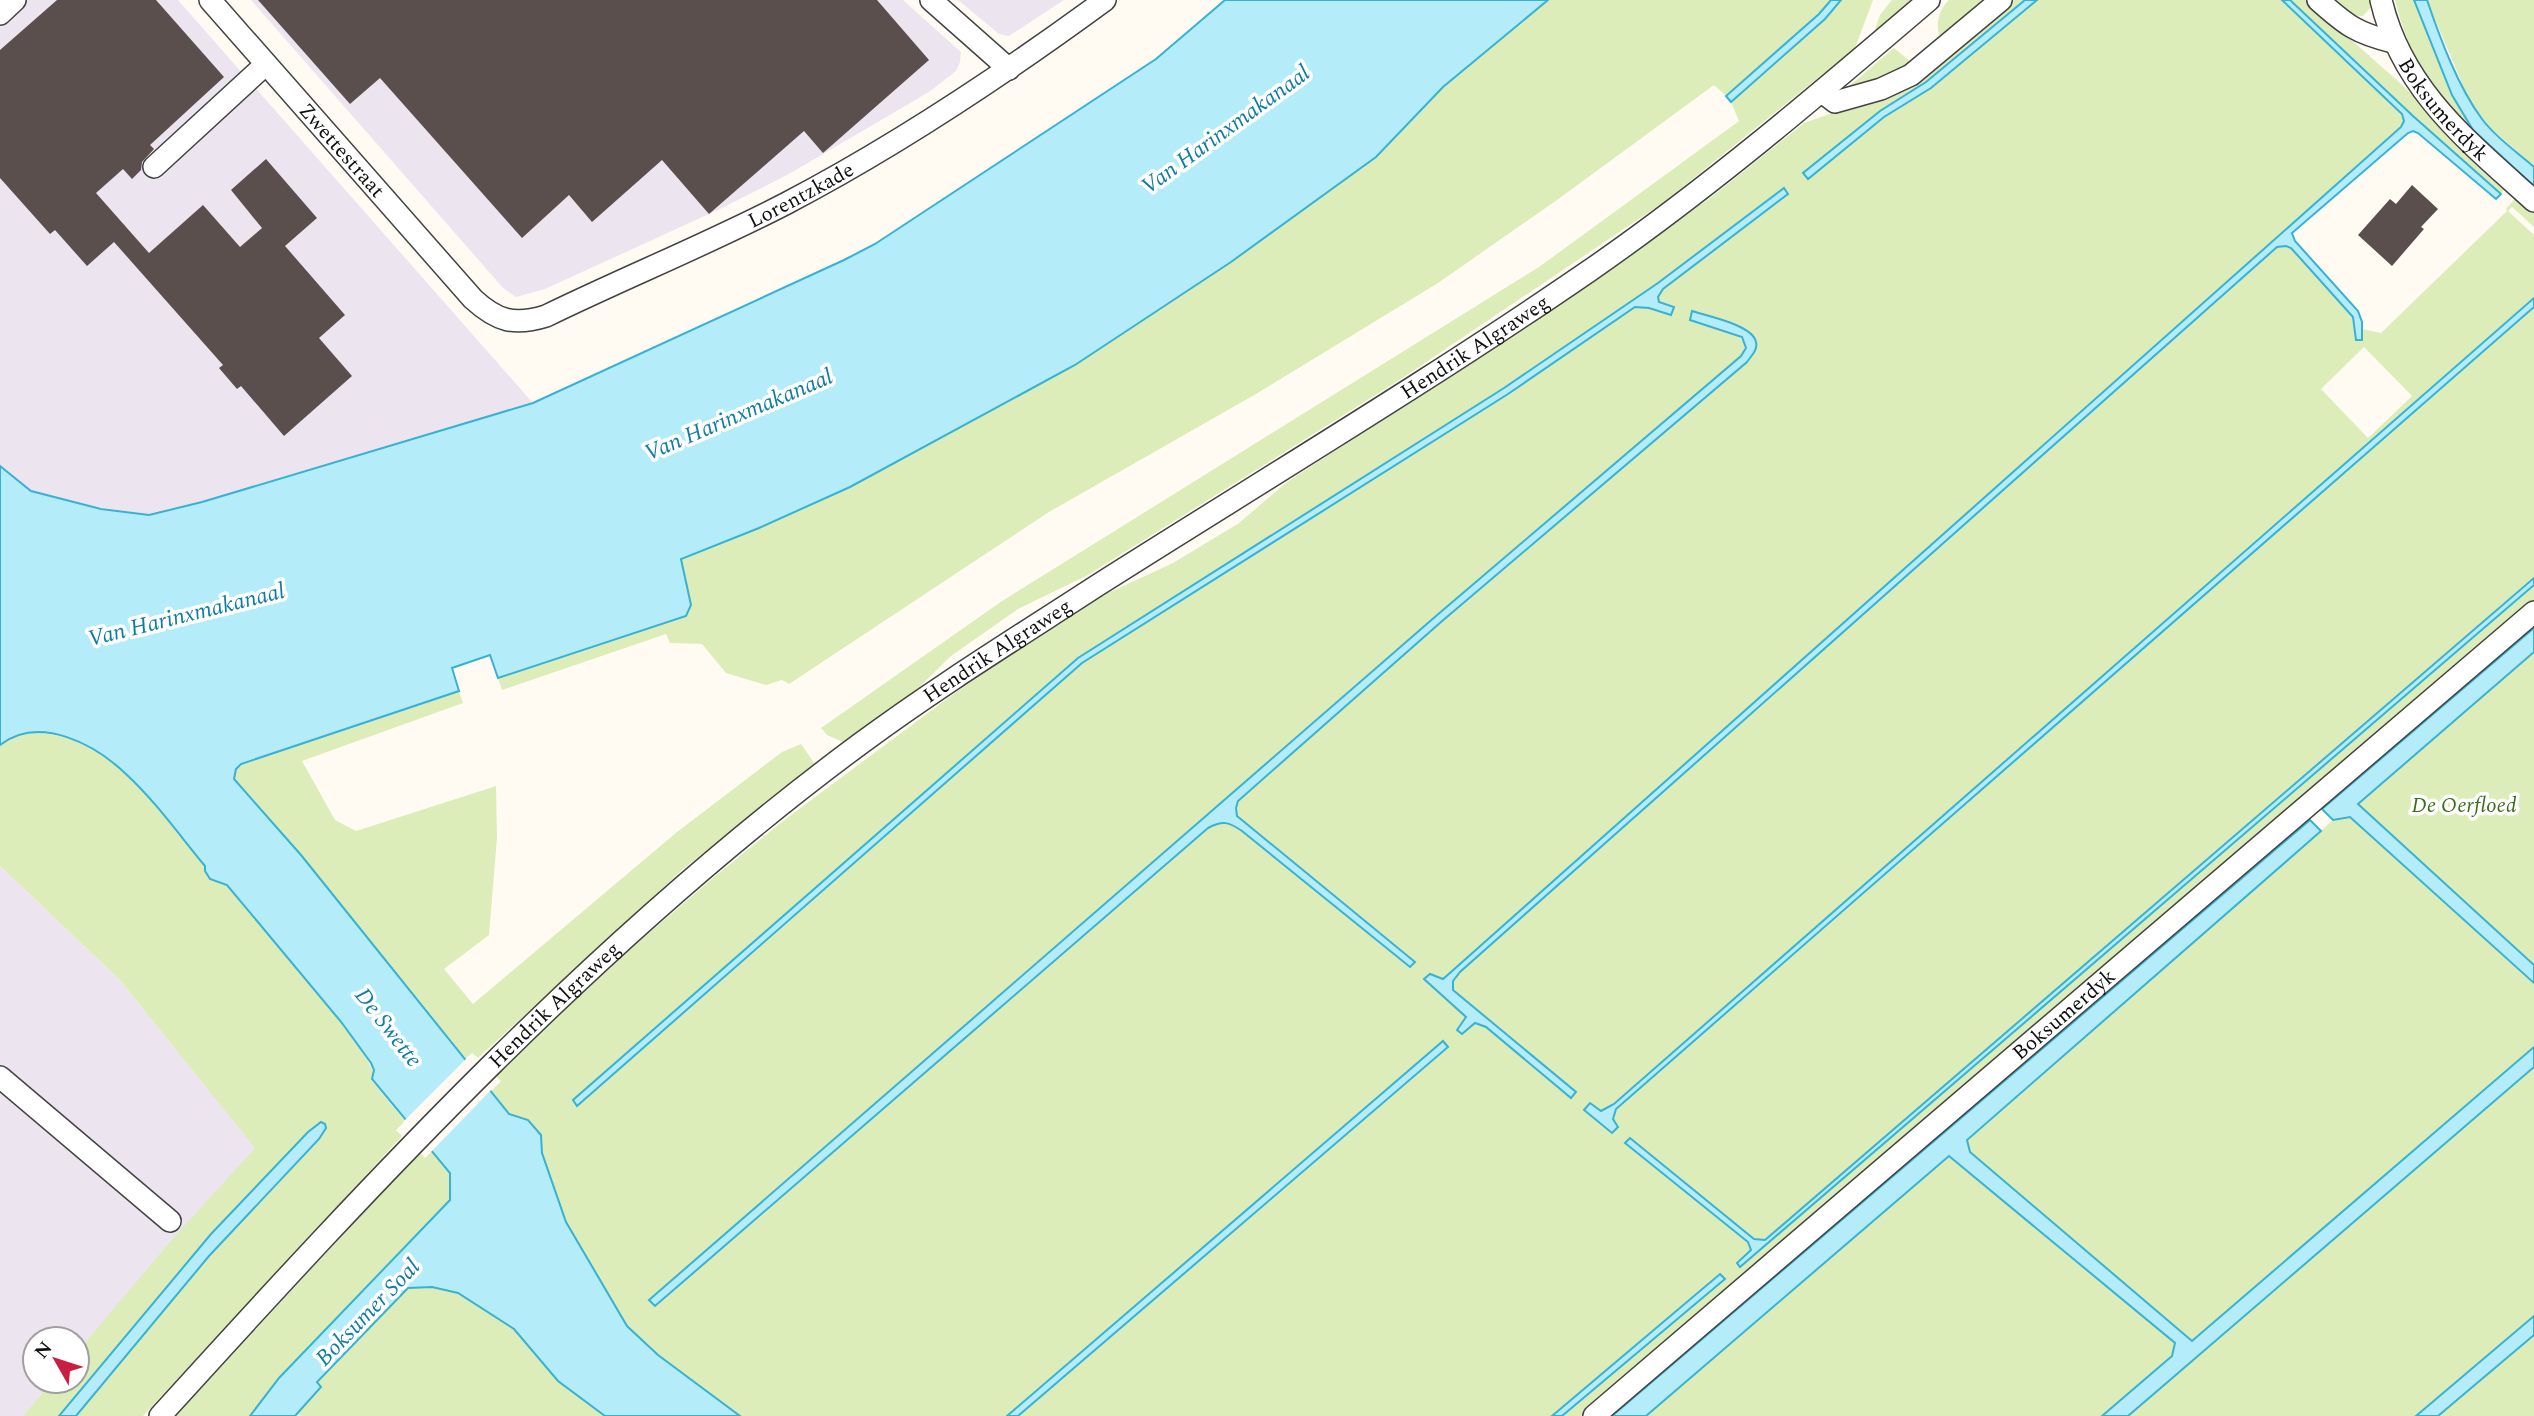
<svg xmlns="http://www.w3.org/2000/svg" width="2534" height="1416" font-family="Spectral,serif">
<rect width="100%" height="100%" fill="#fffbf3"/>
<!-- industrial -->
<g fill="#ece5ef" fill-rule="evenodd">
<path d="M 0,0 L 178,0 L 533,403 L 202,502 L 149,515 L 72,503 L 31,491 L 0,466 Z"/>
<path d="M 251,0 L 903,0 L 961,52 L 960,62 L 956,71 L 929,92 L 789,174 L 720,209 L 545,289 L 516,297 L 503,288 Z"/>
<path d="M 958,0 L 1064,0 L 1009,36 L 999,34 Z"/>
<path d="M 0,866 L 120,980 L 258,1151 L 59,1416 L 0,1416 ZM 35,1339 L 77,1339 L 77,1381 L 35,1381 Z"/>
</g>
<!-- green -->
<g fill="#ddedb9" fill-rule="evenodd">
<path d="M 1548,0 L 1831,0 L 1819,14 L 1726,96 L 1714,85 L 1557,200 L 1438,283 L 1256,394 L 1049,512 L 789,684 L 782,680 L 766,685 L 726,673 L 702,644 L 670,643 L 666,634 L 502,690 L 498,678 L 686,616 L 691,605 L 681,559 L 759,528 L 850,487 L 1075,365 L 1184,294 L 1376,157 L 1443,87 Z"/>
<path d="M 1841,0 L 1873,0 L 1855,48 L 1664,202 L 1401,379 L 1299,443 L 1088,575 L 1018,609 L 951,656 L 910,696 L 843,742 L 827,735 L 821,728 L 1002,601 L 1539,267 L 1739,121 L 1731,102 L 1825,19 Z"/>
<path d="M 1892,0 L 1911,0 L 1874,32 L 1880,15 Z"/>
<path d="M 1949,0 L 1993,0 L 1941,39 C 1934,26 1939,9 1949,0 Z"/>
<path d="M 2012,0 L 2025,0 L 1926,82 L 1880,111 L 1804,173 L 1884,117 L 1930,88 L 2037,0 L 2282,0 L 2402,114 L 2404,121 L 2401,127 L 2283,233 L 1451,972 L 1443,979 L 1430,974 L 1425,980 L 1466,1017 L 1457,1030 L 1462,1034 L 1475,1023 L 1486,1027 L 1571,1098 L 1575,1092 L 1453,990 L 1452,985 L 1455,977 L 2277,247 L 2286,246 L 2291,248 L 2353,317 L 2356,331 L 2362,340 L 2362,329 L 2381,333 L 2507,211 L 2506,209 L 2517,196 L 2534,211 L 2534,227 L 2512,207 L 2508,211 L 2534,235 L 2534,298 L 1614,1104 L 1601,1111 L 1584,1110 L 1613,1133 L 1613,1114 L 1616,1109 L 2534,307 L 2534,578 L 1764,1240 L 1754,1239 L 1626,1143 L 1748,1242 L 1751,1250 L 1737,1263 L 1740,1267 L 2534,585 L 2534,601 L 1741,1283 L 1583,1416 L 1562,1416 L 1724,1279 L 1721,1274 L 1552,1416 L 1018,1416 L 1447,1047 L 1443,1042 L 1007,1416 L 740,1416 L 658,1355 L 627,1326 L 566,1222 L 542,1153 L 541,1135 L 528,1120 L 509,1114 L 491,1091 L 501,1081 L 495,1075 L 598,977 L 714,877 L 783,821 L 948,698 L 1000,662 L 1106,594 L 1173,563 L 1239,523 L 1287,482 L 1551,311 L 1620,263 L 1714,195 L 1804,123 L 1903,88 L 1942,60 ZM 1784,189 L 1788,194 L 1663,289 L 1658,297 L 1659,302 L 1671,314 L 1649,308 L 1635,307 L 1508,394 L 1082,663 L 578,1105 L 573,1101 L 1078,658 L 1504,388 L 1658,283 ZM 1732,333 L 1756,339 L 1747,362 L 1441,622 L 1238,801 L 1236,808 L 1237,816 L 1414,961 L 1410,967 L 1242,831 C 1229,822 1223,820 1208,828 L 655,1306 L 650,1300 L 1436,616 L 1741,356 C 1749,344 1744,339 1732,333 ZM 2364,347 L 2412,396 L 2368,438 L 2321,389 Z"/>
<path d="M 2290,0 L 2306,0 L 2400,83 L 2506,187 L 2501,194 L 2413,116 Z"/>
<path d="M 2333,0 L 2371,0 L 2371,7 L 2363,16 C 2351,17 2342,8 2333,0 Z"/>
<path d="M 2395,0 L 2414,0 L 2452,95 L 2473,130 C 2433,96 2407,51 2395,0 Z"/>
<path d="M 2427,0 L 2534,0 L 2534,167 L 2483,121 L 2467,95 Z"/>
<path d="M 1894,48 L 1911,62 L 1910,64 L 1879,82 L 1847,88 Z"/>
<path d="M 2534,652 L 2534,965 L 2358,804 Z"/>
<path d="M 459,691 L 463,703 L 302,761 L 335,820 L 356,831 L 496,786 L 497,838 L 489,935 L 444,969 L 473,1004 L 677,832 L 782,752 L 801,744 L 815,764 L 682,870 L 478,1058 L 472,1053 L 464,1060 L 301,855 L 234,779 L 236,769 L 241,764 Z"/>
<path d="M 33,732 C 113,736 159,810 205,866 L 205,871 L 210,879 L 227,884 C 250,912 374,1052 374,1076 L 371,1080 L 405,1121 L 396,1130 L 402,1136 L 143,1416 L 76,1416 L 209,1256 L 277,1185 L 326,1127 L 308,1132 L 211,1234 L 59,1416 L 23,1416 L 53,1381 L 77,1381 L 77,1352 L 175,1236 L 255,1148 L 120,980 L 0,866 L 0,745 L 17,736 Z"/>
<path d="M 2350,817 L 2534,983 L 2534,1047 L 2192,1341 L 1970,1152 L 1967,1141 L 2333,820 Z"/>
<path d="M 2534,1067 L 2534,1316 L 2416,1416 L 2128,1416 Z"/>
<path d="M 432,1151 L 450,1173 L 450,1200 L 279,1378 L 250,1416 L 176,1416 L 419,1152 L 425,1158 Z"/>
<path d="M 1949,1155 L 2175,1343 L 2172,1356 L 2102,1416 L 1646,1416 Z"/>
<path d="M 432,1287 L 458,1292 L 514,1329 L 558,1381 L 605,1416 L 301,1416 L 297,1414 L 321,1387 L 317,1383 L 408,1288 Z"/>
<path d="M 2534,1335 L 2534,1416 L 2438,1416 Z"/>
</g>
<!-- water -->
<g fill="#b4ecfa" stroke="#37b1d5" stroke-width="2">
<path d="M 1225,0 L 1548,0 L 1443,87 L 1376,157 L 1231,262 L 1075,365 L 850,487 L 759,528 L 681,559 L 691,605 L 686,616 L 498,678 L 490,655 L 452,668 L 459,691 L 241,764 L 236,769 L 234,779 L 301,855 L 509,1114 L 528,1120 L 541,1135 L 542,1153 L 566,1222 L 627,1326 L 658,1355 L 740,1416 L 605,1416 L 558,1381 L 514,1329 L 458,1293 L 432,1287 L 408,1288 L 317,1382 L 321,1387 L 295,1416 L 250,1416 L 279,1378 L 450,1200 L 450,1173 L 372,1079 L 374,1070 L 371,1063 L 342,1023 L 227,885 L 210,879 L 205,871 L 205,866 C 180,836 156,802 127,775 C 96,745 40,714 0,745 L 0,466 L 31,491 L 101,509 L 149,515 L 202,502 L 533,403 L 844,260 L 875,244 L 1156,59 Z"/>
<path d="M 1831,0 L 1841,0 L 1825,19 L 1731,102 L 1726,96 L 1819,14 Z"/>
<path d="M 2025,0 L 2037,0 L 1931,88 L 1884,117 L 1808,179 L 1803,173 L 1880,111 L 1926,82 Z"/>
<path d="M 2282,0 L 2290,0 L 2413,116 L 2501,194 L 2496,199 L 2418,133 L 2413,131 L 2408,133 L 2292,233 L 2295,241 L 2358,311 L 2362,322 L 2362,340 L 2356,340 L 2353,317 L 2291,248 L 2286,246 L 2277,247 L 1460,972 L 1453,981 L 1453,990 L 1576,1092 L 1571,1098 L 1486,1027 L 1475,1023 L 1462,1034 L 1457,1030 L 1466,1017 L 1424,979 L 1430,974 L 1443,979 L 1451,972 L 2401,127 L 2404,121 L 2402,114 Z"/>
<path d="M 2414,0 L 2427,0 C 2440,38 2458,87 2482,119 C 2495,137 2517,152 2534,167 L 2534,186 L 2473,130 L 2452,95 Z"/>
<path d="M 1784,188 L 1788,194 L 1663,289 L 1658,297 L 1659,302 L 1674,307 L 1671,315 L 1649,308 L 1635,307 L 1508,394 L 1082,663 L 577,1106 L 573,1100 L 1078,658 L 1504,388 L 1658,283 Z"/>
<path d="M 2534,298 L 2534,307 L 1616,1109 L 1613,1119 L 1618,1127 L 1612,1133 L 1584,1110 L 1590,1103 L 1601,1111 L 1614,1104 Z"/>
<path d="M 1692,311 C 1707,316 1753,325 1756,342 C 1758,350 1751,356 1747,362 L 1441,622 L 1238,801 L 1236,808 L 1237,816 L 1415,962 L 1410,967 L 1242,831 C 1229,822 1223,820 1208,828 L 655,1306 L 649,1300 L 1436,616 L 1741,356 L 1746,348 L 1742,337 L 1690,320 Z"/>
<path d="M 2534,578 L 2534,585 L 1740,1267 L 1737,1263 L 1751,1250 L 1748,1242 L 1625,1143 L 1630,1138 L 1754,1239 L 1765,1240 Z"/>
<path d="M 2534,628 L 2534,652 L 2358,804 L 2534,965 L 2534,983 L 2350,817 L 2333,820 L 2322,809 Z"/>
<path d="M 2310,820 L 2321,831 L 1967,1140 L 1970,1152 L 2192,1341 L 2534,1047 L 2534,1067 L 2163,1386 L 2128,1416 L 2102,1416 L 2172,1356 L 2175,1343 L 1949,1156 L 1646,1416 L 1612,1416 Z"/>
<path d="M 1443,1041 L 1448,1047 L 1018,1416 L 1007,1416 Z"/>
<path d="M 321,1122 L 325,1124 L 326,1128 L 319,1139 L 209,1256 L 76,1416 L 59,1416 L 211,1234 L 308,1132 Z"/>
<path d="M 1720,1274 L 1725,1279 L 1562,1416 L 1552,1416 Z"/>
<path d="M 2534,1316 L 2534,1335 L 2438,1416 L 2416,1416 Z"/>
</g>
<!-- pier -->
<path fill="#fffbf3" d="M 467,1058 L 493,1088 L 429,1154 L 403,1122 Z"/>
<!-- building -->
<g fill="#5a4f4c">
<path d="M 57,0 L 156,0 L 224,77 L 150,145 L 154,149 L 142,162 L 141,170 L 132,179 L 123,169 L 96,193 L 149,253 L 203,205 L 240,247 L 262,228 L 231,190 L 266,159 L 317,218 L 285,246 L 345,315 L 319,338 L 352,376 L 284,436 L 241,386 L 237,389 L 219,368 L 223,365 L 114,242 L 87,266 L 55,230 L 50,234 L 0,178 L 0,50 Z"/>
<path d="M 258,0 L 877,0 L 929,60 L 823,153 L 804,131 L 709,214 L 662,160 L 592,222 L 569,195 L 522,238 L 380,78 L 350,104 Z"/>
<path d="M 2412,185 L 2438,209 L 2421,227 L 2424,229 L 2392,266 L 2358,235 L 2390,199 L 2396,204 Z"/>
</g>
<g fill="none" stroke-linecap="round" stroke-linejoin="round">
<defs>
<g id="minor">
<path id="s1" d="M 210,0 L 473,299 C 497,321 514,326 546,316 C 626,277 708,244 787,203 C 898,145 1004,74 1105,0"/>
<path d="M 931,0 L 1009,69"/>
<path d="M 2318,0 C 2346,25 2356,33 2393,42"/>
<path id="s2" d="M 2381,0 C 2402,90 2469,142 2534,201"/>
<path d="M 0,14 L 15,0"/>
<path d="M 1822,92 L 1835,102 L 1881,89 L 1911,75 L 2001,0"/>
<path d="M 154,167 L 266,64"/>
<path d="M 0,1077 L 170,1221"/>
<path id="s3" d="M 160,1416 C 378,1176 599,937 860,744 C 937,687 1018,637 1098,585 C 1262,481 1429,381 1589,271 C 1709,188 1819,94 1929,0"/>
<path id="s4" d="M 1594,1416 L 2534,612"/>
</g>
</defs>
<!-- minor casing -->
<use href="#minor" stroke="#434343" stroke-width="24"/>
<!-- minor -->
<use href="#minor" stroke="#fff" stroke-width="21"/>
</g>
<g text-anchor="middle" stroke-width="7" stroke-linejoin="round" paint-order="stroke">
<!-- street labels -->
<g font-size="21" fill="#101010" stroke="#fff">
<text dy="7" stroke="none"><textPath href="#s2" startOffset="128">Boksumerdyk</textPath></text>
<text dy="7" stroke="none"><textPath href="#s1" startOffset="200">Zwettestraat</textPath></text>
<text dy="7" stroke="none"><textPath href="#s1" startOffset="760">Lorentzkade</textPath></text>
<text dy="7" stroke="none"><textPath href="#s3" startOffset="1704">Hendrik Algraweg</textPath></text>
<text dy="7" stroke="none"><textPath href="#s3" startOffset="1138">Hendrik Algraweg</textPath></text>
<text dy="7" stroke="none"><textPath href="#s3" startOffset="570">Hendrik Algraweg</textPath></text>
<text dy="7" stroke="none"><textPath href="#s4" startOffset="618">Boksumerdyk</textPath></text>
</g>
<!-- park labels -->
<g font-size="21" font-style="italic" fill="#3a6d1b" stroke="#fff">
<text x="2464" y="812">De Oerfloed</text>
</g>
<!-- water labels -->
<g font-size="23" font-style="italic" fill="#107ca3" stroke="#fff">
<text transform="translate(1225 129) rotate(-36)" y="8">Van Harinxmakanaal</text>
<text transform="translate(738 414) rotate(-23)" y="8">Van Harinxmakanaal</text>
<text transform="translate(186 614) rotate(-14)" y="8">Van Harinxmakanaal</text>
<text transform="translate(389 1027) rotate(52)" y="8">De Swette</text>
<text transform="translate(367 1312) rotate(-46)" y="8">Boksumer Soal</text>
</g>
</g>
<!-- north arrow -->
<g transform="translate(56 1360) rotate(309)"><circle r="33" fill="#ffffff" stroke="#9f9f9f" stroke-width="2"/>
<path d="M0-5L12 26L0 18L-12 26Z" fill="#ca1e43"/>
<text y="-10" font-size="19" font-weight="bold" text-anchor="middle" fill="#101010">N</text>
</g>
</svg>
